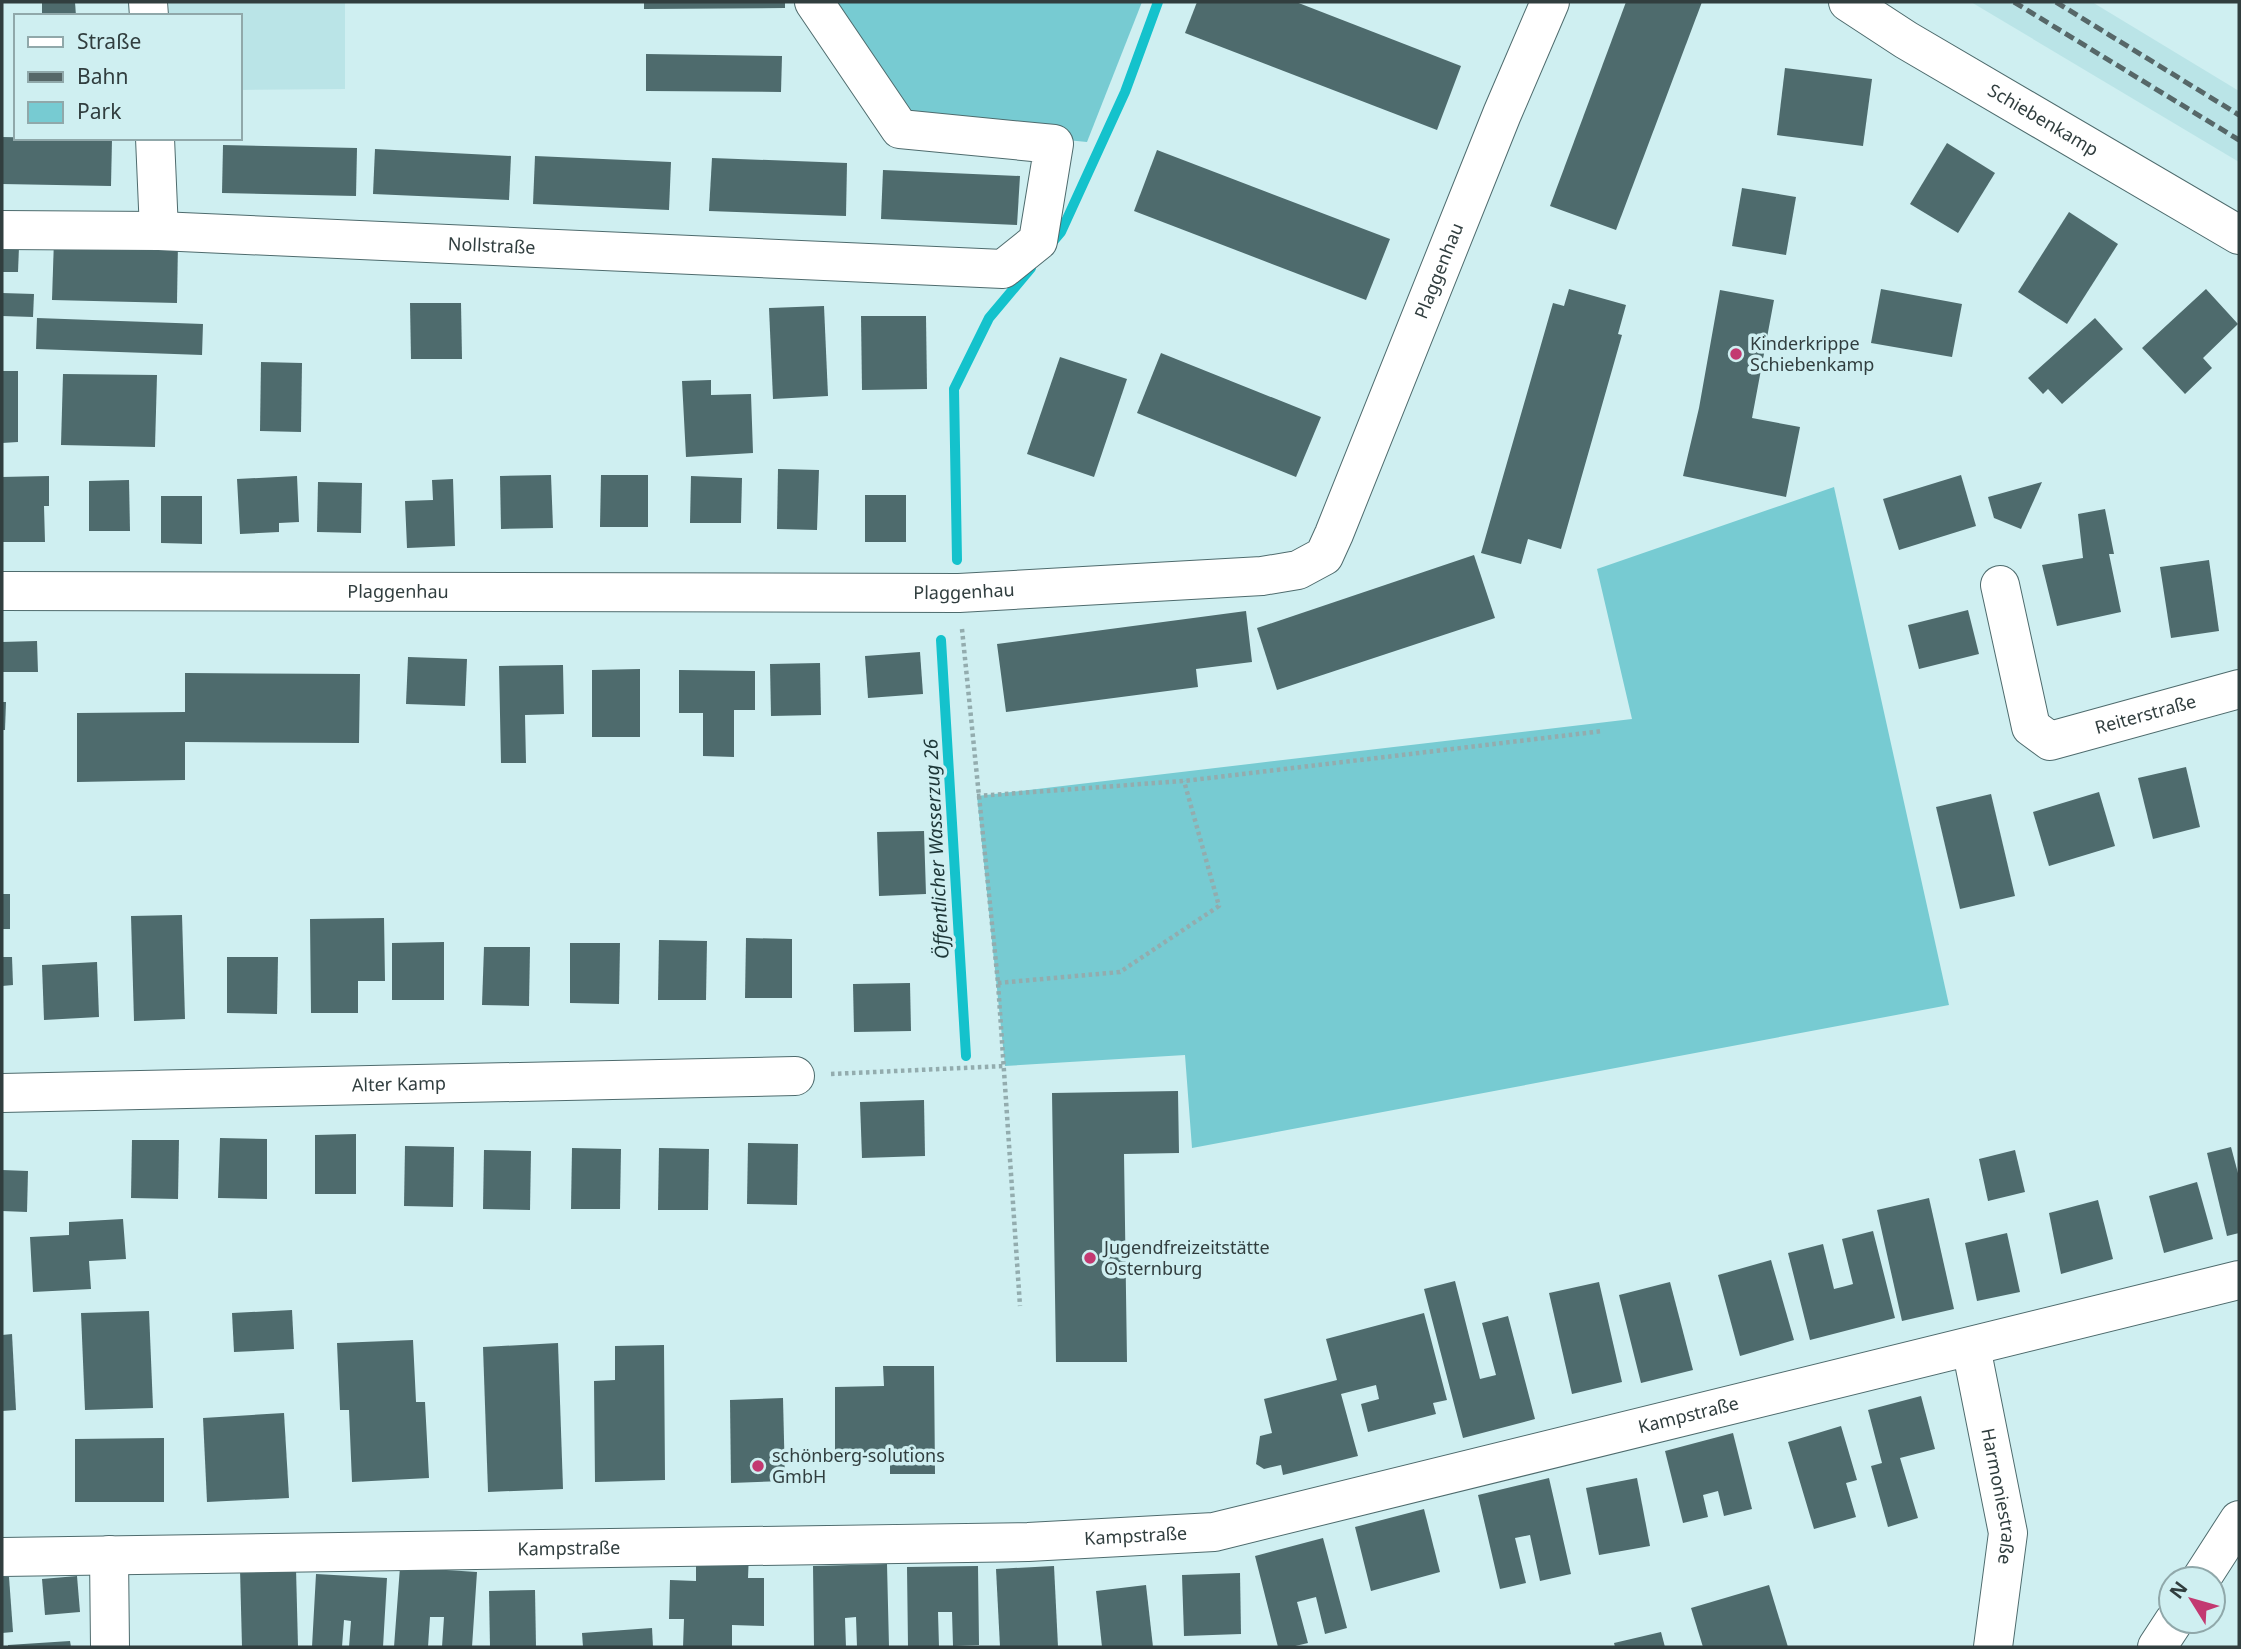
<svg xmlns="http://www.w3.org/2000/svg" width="2241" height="1649" font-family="'Noto Sans',sans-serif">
<rect width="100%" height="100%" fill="#cfeff1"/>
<!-- built -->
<g fill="#bae4e7">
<path d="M 169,2 L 345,2 L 345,89 L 240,90 L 240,16 L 169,16 Z"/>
<path d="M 1971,2 L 2092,2 L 2239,91 L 2239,162 Z"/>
</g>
<!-- green -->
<g fill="#77cbd2">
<path d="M 818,2 L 1142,2 L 1087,142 L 902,124 Z"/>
<path d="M 1834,487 L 1949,1005 L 1192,1148 L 1185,1055 L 1005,1066 L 977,796 L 1632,719 L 1597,569 Z"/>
</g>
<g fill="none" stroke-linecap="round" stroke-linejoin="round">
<!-- stream -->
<g stroke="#14c2cc" stroke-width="10">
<path d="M 1050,245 L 1061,232 L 1125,92 L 1158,2"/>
<path d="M 957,560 L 954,389 L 989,318 L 1031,268"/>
<path d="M 941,640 L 966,1056"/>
</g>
</g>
<!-- building -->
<g fill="#4e6b6d">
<path d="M 42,2 L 75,2 L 76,16 L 42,16 Z"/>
<path d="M 644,2 L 785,2 L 785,8 L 644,9 Z"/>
<path d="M 1197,2 L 1296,2 L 1461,66 L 1437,130 L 1185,33 Z"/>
<path d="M 1626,2 L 1702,2 L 1616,230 L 1550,206 Z"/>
<path d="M 646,54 L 782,56 L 781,92 L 646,91 Z"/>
<path d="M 1785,68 L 1872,79 L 1863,146 L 1777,135 Z"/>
<path d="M 2,137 L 112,139 L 111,186 L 2,184 Z"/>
<path d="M 1947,143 L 1995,173 L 1958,233 L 1910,204 Z"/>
<path d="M 223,145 L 357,148 L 356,196 L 222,193 Z"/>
<path d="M 375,149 L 511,156 L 509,200 L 373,194 Z"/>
<path d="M 1157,150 L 1390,239 L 1366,300 L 1134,211 Z"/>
<path d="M 535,156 L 671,162 L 669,210 L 533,204 Z"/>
<path d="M 712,158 L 847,163 L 846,216 L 709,211 Z"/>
<path d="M 883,170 L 1020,176 L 1017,225 L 881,219 Z"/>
<path d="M 1742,188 L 1796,197 L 1786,255 L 1732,246 Z"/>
<path d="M 2069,212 L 2118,244 L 2067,324 L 2018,292 Z"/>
<path d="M 54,239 L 178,242 L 177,303 L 52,300 Z"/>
<path d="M 2,246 L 19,247 L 18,272 L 2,272 Z"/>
<path d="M 1569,289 L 1626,305 L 1618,334 L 1622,335 L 1561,549 L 1528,539 L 1521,564 L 1481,553 L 1553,303 L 1564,306 Z"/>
<path d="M 1881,289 L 1962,304 L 1952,357 L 1871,343 Z"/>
<path d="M 2206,289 L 2238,324 L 2203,358 L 2212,368 L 2185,394 L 2142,348 Z"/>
<path d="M 1720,290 L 1774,300 L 1752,418 L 1800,427 L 1786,497 L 1683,476 L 1699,408 Z"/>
<path d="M 2,293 L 34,294 L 33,317 L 2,316 Z"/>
<path d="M 410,303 L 461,303 L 462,359 L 411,359 Z"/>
<path d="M 824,306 L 828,396 L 773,399 L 769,308 Z"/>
<path d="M 861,316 L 926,316 L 927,389 L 862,390 Z"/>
<path d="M 37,318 L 203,324 L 202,355 L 36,349 Z"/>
<path d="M 2095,318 L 2123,349 L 2062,404 L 2048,389 L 2043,394 L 2028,378 Z"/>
<path d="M 1161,353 L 1321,417 L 1296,477 L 1137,413 Z"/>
<path d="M 1060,357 L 1127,379 L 1094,477 L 1027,454 Z"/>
<path d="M 261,362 L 302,363 L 301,432 L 260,431 Z"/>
<path d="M 2,371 L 18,371 L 18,442 L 2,443 Z"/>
<path d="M 63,374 L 157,375 L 155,447 L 61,445 Z"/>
<path d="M 711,380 L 711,395 L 751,394 L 753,453 L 686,457 L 682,381 Z"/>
<path d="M 778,469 L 819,470 L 817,530 L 777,529 Z"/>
<path d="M 551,475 L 553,528 L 501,529 L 500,476 Z"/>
<path d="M 601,475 L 648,475 L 648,527 L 600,527 Z"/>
<path d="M 1961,475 L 1976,526 L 1899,550 L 1883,499 Z"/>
<path d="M 49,476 L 49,506 L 44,506 L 45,542 L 2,542 L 2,477 Z"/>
<path d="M 297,476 L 299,522 L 279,523 L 279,532 L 240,534 L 237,479 Z"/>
<path d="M 691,476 L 742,478 L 741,523 L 690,523 Z"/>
<path d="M 453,479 L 455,546 L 407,548 L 405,501 L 433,500 L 432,480 Z"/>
<path d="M 129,480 L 130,531 L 89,531 L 89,481 Z"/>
<path d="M 318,482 L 362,483 L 361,533 L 317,532 Z"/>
<path d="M 2042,482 L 2021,529 L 1994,518 L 1988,497 Z"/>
<rect x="865" y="495" width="41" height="47"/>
<path d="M 161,496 L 202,496 L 202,544 L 161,543 Z"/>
<path d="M 2105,509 L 2114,554 L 2109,554 L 2121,612 L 2057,626 L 2042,565 L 2083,558 L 2078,514 Z"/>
<path d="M 1474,555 L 1495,618 L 1277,690 L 1257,628 Z"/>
<path d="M 2209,560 L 2219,631 L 2171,638 L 2160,567 Z"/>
<path d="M 1968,610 L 1979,654 L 1919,669 L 1908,625 Z"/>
<path d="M 1246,611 L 1252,662 L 1196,669 L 1198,687 L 1006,712 L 997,644 Z"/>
<path d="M 37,641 L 38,672 L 2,672 L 2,642 Z"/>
<path d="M 920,652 L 923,694 L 868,698 L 865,656 Z"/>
<path d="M 408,657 L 467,659 L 465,706 L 406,704 Z"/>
<path d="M 820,663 L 821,715 L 771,716 L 770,664 Z"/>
<path d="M 563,665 L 564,714 L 525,715 L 526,763 L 501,763 L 499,666 Z"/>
<path d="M 640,669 L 640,737 L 592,737 L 592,670 Z"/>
<path d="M 679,670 L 755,671 L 755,710 L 734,710 L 734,757 L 703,756 L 703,713 L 679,713 Z"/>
<path d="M 185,673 L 360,674 L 359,743 L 185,742 L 185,780 L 77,782 L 77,713 L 185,712 Z"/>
<path d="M 2,702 L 6,702 L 5,730 L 2,730 Z"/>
<path d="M 2186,767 L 2200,827 L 2153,839 L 2138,778 Z"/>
<path d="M 2099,792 L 2115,846 L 2049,866 L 2033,812 Z"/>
<path d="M 1991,794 L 2015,896 L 1960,909 L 1936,807 Z"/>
<path d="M 924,831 L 926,894 L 879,896 L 877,832 Z"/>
<rect x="2" y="894" width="8" height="35"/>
<path d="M 182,915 L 185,1019 L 134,1021 L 131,916 Z"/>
<path d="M 384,918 L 385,981 L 358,981 L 358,1013 L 311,1013 L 310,919 Z"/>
<path d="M 746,938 L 792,939 L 792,998 L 745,998 Z"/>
<path d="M 659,940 L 707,941 L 706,1000 L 658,1000 Z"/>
<path d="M 444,942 L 444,1000 L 392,1000 L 392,943 Z"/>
<path d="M 570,943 L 620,943 L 619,1004 L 570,1003 Z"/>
<path d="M 484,947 L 530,947 L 529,1006 L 482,1005 Z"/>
<path d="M 2,957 L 12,957 L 13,985 L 2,986 Z"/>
<path d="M 227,957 L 278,957 L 277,1014 L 227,1013 Z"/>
<path d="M 97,962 L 99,1017 L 44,1020 L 42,965 Z"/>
<path d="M 910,983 L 911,1031 L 854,1032 L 853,984 Z"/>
<path d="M 1178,1091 L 1179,1153 L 1124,1154 L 1127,1362 L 1056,1362 L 1052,1093 Z"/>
<path d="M 924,1100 L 925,1156 L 862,1158 L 860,1102 Z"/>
<path d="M 356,1134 L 356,1194 L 315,1194 L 315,1135 Z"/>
<path d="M 220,1138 L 267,1139 L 267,1199 L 218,1198 Z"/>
<path d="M 132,1140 L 179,1140 L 178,1199 L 131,1198 Z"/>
<path d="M 748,1143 L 798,1144 L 797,1205 L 747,1204 Z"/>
<path d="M 405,1146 L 454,1147 L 453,1207 L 404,1206 Z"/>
<path d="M 2231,1147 L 2239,1177 L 2239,1233 L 2227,1236 L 2207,1153 Z"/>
<path d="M 572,1148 L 621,1149 L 620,1209 L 571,1209 Z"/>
<path d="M 659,1148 L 709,1149 L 708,1210 L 658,1210 Z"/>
<path d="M 484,1150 L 531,1151 L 530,1210 L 483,1209 Z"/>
<path d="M 2015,1150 L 2025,1192 L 1988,1201 L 1979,1159 Z"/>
<path d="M 2,1170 L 28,1171 L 27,1212 L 2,1211 Z"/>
<path d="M 2197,1182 L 2213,1239 L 2164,1253 L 2149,1196 Z"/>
<path d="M 1929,1198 L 1954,1309 L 1902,1321 L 1877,1210 Z"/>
<path d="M 2098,1200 L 2113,1259 L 2061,1274 L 2049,1213 Z"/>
<path d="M 123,1219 L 126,1259 L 89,1261 L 91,1289 L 33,1292 L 30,1237 L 69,1235 L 69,1222 Z"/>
<path d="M 1873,1231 L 1895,1318 L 1810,1340 L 1788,1253 L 1823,1244 L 1834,1289 L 1846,1286 L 1853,1284 L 1842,1239 Z"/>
<path d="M 2007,1233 L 2020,1292 L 1977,1301 L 1965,1243 Z"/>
<path d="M 1771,1260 L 1794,1340 L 1740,1356 L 1718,1275 Z"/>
<path d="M 1455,1281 L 1480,1379 L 1496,1375 L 1482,1323 L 1508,1316 L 1535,1419 L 1463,1438 L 1424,1289 Z"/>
<path d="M 1599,1282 L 1622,1382 L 1572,1394 L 1549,1293 Z"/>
<path d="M 1670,1282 L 1693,1370 L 1641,1383 L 1619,1295 Z"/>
<path d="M 292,1310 L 294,1349 L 234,1352 L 232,1313 Z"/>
<path d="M 149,1311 L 153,1408 L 85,1410 L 81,1313 Z"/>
<path d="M 1424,1313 L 1447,1400 L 1433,1403 L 1436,1414 L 1368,1432 L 1361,1404 L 1379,1399 L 1376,1385 L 1341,1394 L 1358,1456 L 1283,1475 L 1281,1465 L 1264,1469 L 1256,1464 L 1260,1436 L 1272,1433 L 1264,1399 L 1337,1380 L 1326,1339 Z"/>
<path d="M 12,1334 L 16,1410 L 2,1411 L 2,1335 Z"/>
<path d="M 413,1340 L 416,1402 L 425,1402 L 429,1478 L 352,1482 L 349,1410 L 340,1410 L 337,1343 Z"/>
<path d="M 558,1343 L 563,1489 L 488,1492 L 483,1347 Z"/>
<path d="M 664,1345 L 665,1480 L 595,1482 L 594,1381 L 615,1380 L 615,1346 Z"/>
<path d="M 883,1366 L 934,1366 L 935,1474 L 890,1474 L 890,1451 L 875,1451 L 875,1458 L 835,1458 L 835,1387 L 884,1386 Z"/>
<path d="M 1921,1396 L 1935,1449 L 1900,1458 L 1918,1518 L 1888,1527 L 1871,1466 L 1882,1463 L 1868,1410 Z"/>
<path d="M 783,1398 L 785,1481 L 731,1483 L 730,1400 Z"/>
<path d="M 284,1413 L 289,1498 L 207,1502 L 203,1418 Z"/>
<path d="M 1841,1426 L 1857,1480 L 1846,1483 L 1856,1517 L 1814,1529 L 1788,1442 Z"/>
<path d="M 1733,1433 L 1752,1509 L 1724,1516 L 1718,1491 L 1703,1495 L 1708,1517 L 1683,1523 L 1665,1451 Z"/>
<path d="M 164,1438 L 164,1502 L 75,1502 L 75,1439 Z"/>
<path d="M 1549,1478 L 1571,1574 L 1540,1581 L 1530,1535 L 1515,1538 L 1526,1583 L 1500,1589 L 1478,1495 Z"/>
<path d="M 1637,1478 L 1650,1546 L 1599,1555 L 1586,1488 Z"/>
<path d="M 1424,1509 L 1440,1572 L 1371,1591 L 1355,1527 Z"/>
<path d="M 1323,1538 L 1347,1628 L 1325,1634 L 1316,1597 L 1297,1602 L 1308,1643 L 1291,1647 L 1278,1647 L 1255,1556 Z"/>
<path d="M 696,1553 L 749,1553 L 748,1578 L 764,1578 L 764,1626 L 732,1625 L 732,1647 L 683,1647 L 684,1619 L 669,1619 L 670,1580 L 696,1581 Z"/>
<path d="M 887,1564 L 889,1647 L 857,1647 L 856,1617 L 845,1618 L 846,1647 L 814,1647 L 813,1566 Z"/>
<path d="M 978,1566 L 979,1645 L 953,1646 L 952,1612 L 938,1612 L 939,1647 L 908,1647 L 907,1567 Z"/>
<path d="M 1054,1566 L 1058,1647 L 1000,1647 L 996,1569 Z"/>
<path d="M 400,1567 L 477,1572 L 472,1647 L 442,1647 L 444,1617 L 430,1617 L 428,1647 L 394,1647 Z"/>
<path d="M 296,1568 L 298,1647 L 242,1647 L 240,1569 Z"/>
<path d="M 1240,1573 L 1241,1634 L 1184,1636 L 1182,1575 Z"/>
<path d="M 316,1574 L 387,1578 L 383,1647 L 349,1647 L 351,1621 L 344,1620 L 342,1647 L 312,1647 Z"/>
<path d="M 77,1576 L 80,1612 L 45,1615 L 42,1579 Z"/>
<path d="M 2,1577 L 9,1577 L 13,1632 L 2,1633 Z"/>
<path d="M 1146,1585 L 1153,1647 L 1102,1647 L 1096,1591 Z"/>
<path d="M 1769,1585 L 1788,1647 L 1703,1647 L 1691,1608 Z"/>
<path d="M 535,1590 L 536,1647 L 490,1647 L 489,1591 Z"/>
<path d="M 652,1628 L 653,1647 L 583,1647 L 582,1633 Z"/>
<path d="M 1661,1632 L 1665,1647 L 1615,1647 L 1614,1643 Z"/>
<path d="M 70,1641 L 71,1647 L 8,1647 L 8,1645 Z"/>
</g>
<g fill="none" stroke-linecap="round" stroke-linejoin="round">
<defs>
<g id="minor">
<path d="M 148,2 L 149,16"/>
<path id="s1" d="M 1848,2 L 1906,40 L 2239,235"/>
<path d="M 155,138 L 159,231"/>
<path id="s2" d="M 2,230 L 159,231 L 1003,269 L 1038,241 L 1054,144 L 900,129 L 814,2"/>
<path id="s3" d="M 2000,585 L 2031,727 L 2050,741 L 2239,689"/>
<path id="s4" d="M 2,591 L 959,593 L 1262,576 L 1298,570 L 1324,556 L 1334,534 L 1502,114 L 1550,2"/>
<path id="s5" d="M 2,1093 L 795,1076"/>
<path id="s6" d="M 1971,1347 L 2008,1533 L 1993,1647"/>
<path d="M 109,1555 L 110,1647"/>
<path id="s7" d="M 2,1557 L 1028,1542 L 1214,1532 L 2239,1280"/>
<path d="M 2201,1579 L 2239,1520"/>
<path d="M 2157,1647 L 2174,1621"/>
</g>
</defs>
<!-- minor casing -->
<use href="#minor" stroke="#4e6b6d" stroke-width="40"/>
<!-- path -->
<g stroke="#93acae" stroke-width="4.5" stroke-dasharray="3.5 3.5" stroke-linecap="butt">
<path d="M 962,629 L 998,983 L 1020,1306"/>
<path d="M 977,796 L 1184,781 L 1603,731"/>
<path d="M 998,983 L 1120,972 L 1219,906 L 1184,781"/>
<path d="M 831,1074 L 1005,1066"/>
</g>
<!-- minor -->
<use href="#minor" stroke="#fff" stroke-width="38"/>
<!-- rail -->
<g stroke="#566768" stroke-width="5" stroke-dasharray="10 5" stroke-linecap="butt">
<path d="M 2014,2 L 2239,140"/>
<path d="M 2056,2 L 2239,115"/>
</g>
</g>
<!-- markers -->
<g fill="#c33971" stroke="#cfeff1" stroke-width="2.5">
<circle cx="1736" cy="354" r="7"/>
<circle cx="1090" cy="1258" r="7"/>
<circle cx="758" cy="1466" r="7"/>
</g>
<g text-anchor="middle" stroke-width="7" stroke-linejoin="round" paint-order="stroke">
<!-- street labels -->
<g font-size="18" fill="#313e3f" stroke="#cfeff1">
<text dy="6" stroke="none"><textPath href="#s1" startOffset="228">Schiebenkamp</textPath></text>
<text dy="6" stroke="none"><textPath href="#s2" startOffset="490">Nollstraße</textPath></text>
<text dy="6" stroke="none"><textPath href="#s4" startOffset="1634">Plaggenhau</textPath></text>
<text dy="6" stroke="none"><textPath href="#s4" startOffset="962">Plaggenhau</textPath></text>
<text dy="6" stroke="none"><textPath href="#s4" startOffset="396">Plaggenhau</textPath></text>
<text dy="6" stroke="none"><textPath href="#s3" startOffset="268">Reiterstraße</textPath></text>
<text dy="6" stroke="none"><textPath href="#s5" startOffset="397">Alter Kamp</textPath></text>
<text dy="6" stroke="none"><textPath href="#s7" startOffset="1701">Kampstraße</textPath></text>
<text dy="6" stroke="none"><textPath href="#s6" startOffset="152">Harmoniestraße</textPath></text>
<text dy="6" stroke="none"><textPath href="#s7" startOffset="1134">Kampstraße</textPath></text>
<text dy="6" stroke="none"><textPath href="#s7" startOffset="567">Kampstraße</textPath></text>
</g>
<!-- poi labels -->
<g font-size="18" fill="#313e3f" stroke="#cfeff1" text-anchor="start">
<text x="1750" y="350">Kinderkrippe<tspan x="1750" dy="21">Schiebenkamp</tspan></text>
<text x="1104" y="1254">Jugendfreizeitstätte<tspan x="1104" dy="21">Osternburg</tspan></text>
<text x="772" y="1462">schönberg-solutions<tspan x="772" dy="21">GmbH</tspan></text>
</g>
<!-- water labels -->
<g font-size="19" font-style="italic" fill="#1d3637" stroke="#cfeff1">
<text transform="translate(936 849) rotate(-93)" y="7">Öffentlicher Wasserzug 26</text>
</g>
</g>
<!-- border -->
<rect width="2241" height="1649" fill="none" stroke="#313e3f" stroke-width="7"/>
<!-- legend -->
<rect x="14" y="14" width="228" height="126" fill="#cfeff1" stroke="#90a8aa" stroke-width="2"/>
<rect x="28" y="37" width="35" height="10" fill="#ffffff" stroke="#90a8aa" stroke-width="2"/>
<text x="77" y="49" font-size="21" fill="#313e3f">Straße</text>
<rect x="28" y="72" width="35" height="10" fill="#566768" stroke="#90a8aa" stroke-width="2"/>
<text x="77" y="84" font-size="21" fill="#313e3f">Bahn</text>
<rect x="28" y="102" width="35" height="21" fill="#77cbd2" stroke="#90a8aa" stroke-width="2"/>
<text x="77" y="119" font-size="21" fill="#313e3f">Park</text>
<!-- north arrow -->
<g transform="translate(2192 1600) rotate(307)"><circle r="33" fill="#cfeff1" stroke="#90a8aa" stroke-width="2"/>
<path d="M0-5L12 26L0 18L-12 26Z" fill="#c33971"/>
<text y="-10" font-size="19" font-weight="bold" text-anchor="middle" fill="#313e3f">N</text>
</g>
</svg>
